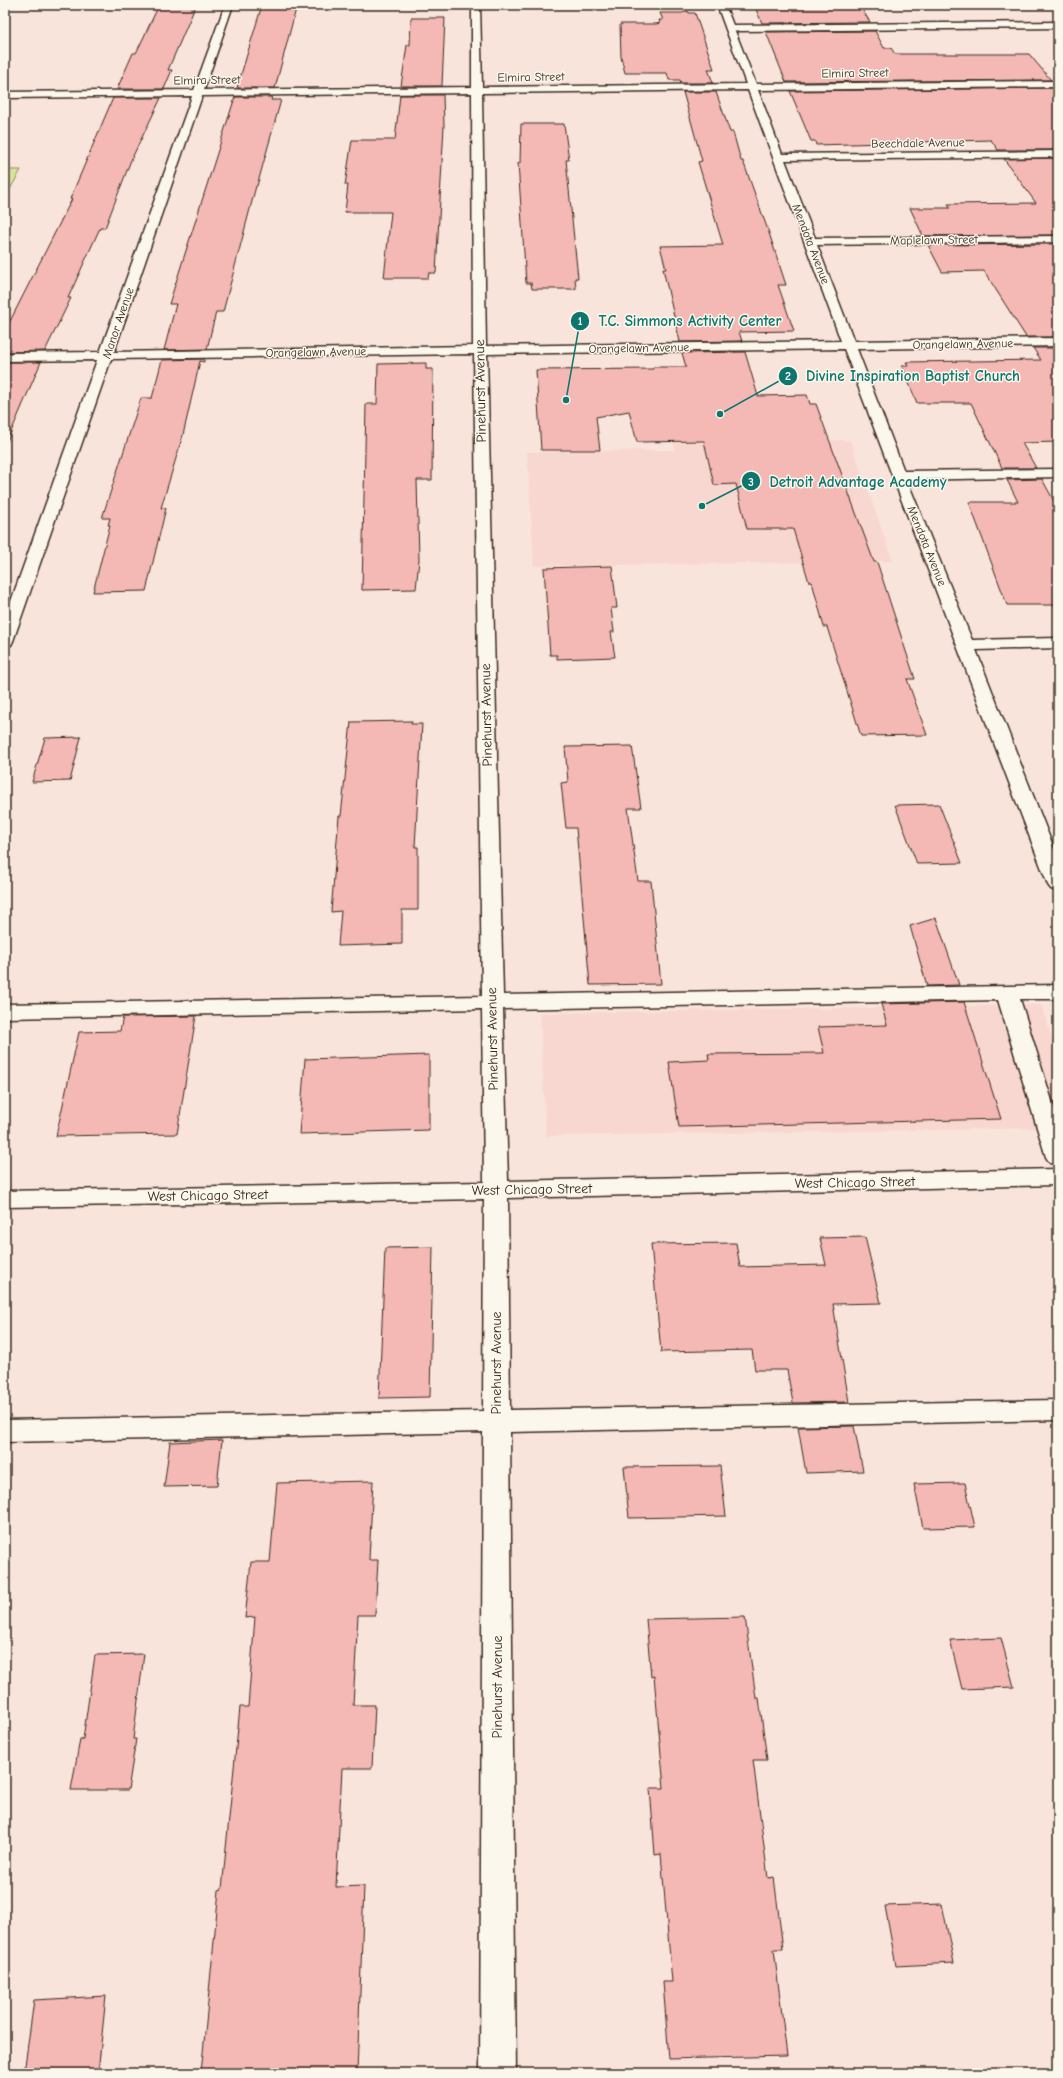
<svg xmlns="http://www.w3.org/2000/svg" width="1063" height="2078" font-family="'Comic Neue',sans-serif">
<rect width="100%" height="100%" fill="#f9e4dc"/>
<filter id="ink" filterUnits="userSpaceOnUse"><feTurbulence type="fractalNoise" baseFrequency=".025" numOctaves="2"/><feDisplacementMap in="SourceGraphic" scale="8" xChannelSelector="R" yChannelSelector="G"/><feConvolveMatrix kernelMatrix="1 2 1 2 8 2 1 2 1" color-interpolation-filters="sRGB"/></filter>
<g filter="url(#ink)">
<!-- built -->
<g fill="#f8d7d0">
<path d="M 850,440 L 893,561 L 534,566 L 527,452 L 675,450 L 674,443 Z"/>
<path d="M 1041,1005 L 1058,1055 L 1058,1128 L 546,1136 L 540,1013 Z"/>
</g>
<!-- green -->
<path fill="#d7e598" stroke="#89885b" d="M 5,170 L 21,170 L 5,198 Z"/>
<!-- building -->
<g fill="#f4b8b5" stroke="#3b2a1e">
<path d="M 159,5 L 196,5 L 168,70 L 172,70 L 164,89 L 117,89 L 133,53 L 136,53 L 139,47 Z"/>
<path d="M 262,5 L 297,5 L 275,88 L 237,88 Z"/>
<path d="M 860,6 L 870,22 L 762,23 L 755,7 Z"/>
<path d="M 688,11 L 689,13 L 695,13 L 714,69 L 708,69 L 713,83 L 681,83 L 680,80 L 669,80 L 667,73 L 625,73 L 621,57 L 620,24 L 656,24 L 660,23 L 659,20 L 663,20 L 660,13 L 682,13 Z"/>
<path d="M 411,18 L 445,18 L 442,86 L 401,86 L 407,45 L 410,45 Z"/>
<path d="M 875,31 L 884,48 L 891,48 L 895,54 L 1029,54 L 1051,80 L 786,82 L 766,32 Z"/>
<path d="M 1058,88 L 1058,150 L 998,150 L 991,140 L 816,145 L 815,141 L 811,141 L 790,91 Z"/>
<path d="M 683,92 L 716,92 L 730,132 L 733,132 L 741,161 L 743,161 L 769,233 L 786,285 L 778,285 L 794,331 L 739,332 L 742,341 L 680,342 L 663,269 L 666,269 L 660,246 L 723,245 L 698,162 L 702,161 Z"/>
<path d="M 400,95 L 443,95 L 444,126 L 436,273 L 429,273 L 428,278 L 384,278 L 391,212 L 345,212 L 348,185 L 345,185 L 352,140 L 395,140 Z"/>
<path d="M 235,97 L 272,97 L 271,100 L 281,100 L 257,186 L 256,186 L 223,312 L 216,312 L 207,349 L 164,350 L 176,304 L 169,304 Z"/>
<path d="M 113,98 L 161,98 L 131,160 L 105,228 L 100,228 L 68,298 L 71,298 L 45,351 L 5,352 L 5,331 L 72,199 L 70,199 Z"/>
<path d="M 521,124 L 564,124 L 569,160 L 566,160 L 578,278 L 575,278 L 576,289 L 532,289 L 531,283 L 526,283 L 518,163 L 520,163 Z"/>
<path d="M 1058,158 L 1058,235 L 923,236 L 910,208 L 950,208 L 948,204 L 1036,203 L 1004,159 Z"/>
<path d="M 1058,244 L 1058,337 L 1026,337 L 984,271 L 942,272 L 928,245 Z"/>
<path d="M 1033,348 L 1058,348 L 1058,442 L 1022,443 L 1036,468 L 1002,468 L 971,403 L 917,403 L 902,366 L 908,366 L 906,362 L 1041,360 Z"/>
<path d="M 745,352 L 758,396 L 807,395 L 810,404 L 816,404 L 874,562 L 877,562 L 915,679 L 907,679 L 927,735 L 861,736 L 827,627 L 824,627 L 812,582 L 809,582 L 793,529 L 747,529 L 736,484 L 714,485 L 704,441 L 637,442 L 629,411 L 596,417 L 600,450 L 541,450 L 536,370 L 653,369 L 653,367 L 686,367 L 682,353 Z"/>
<path d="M 204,359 L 204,362 L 200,361 L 183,435 L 161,508 L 166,508 L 146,591 L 93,592 L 110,525 L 108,525 L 110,518 L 102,518 L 141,398 L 152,398 L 162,360 Z"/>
<path d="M 5,362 L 41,362 L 5,446 Z"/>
<path d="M 426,363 L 426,369 L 433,369 L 432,480 L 417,480 L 419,560 L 416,589 L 362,590 L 366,404 L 377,404 L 378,364 Z"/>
<path d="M 1042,479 L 1054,501 L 1058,501 L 1058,605 L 1007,605 L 969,502 L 1018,502 L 1007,480 Z"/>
<path d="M 612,566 L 617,608 L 611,608 L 614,632 L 611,632 L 615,657 L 557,659 L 557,655 L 550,655 L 544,568 Z"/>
<path d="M 412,721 L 411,724 L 422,724 L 415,847 L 418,847 L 418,910 L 402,910 L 402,944 L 338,946 L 341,911 L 331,912 L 339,816 L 341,816 L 351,722 Z"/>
<path d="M 81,737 L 70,781 L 32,782 L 45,738 Z"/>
<path d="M 632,746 L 641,808 L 628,808 L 638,881 L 651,881 L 661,984 L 590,985 L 576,828 L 566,828 L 561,783 L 568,782 L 565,747 Z"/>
<path d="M 939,804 L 962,863 L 917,864 L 895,805 Z"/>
<path d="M 936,918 L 959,985 L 927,986 L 910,926 Z"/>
<path d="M 964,1002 L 1001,1119 L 679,1127 L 669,1062 L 709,1060 L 708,1054 L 824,1053 L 818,1027 L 887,1025 L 881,1004 Z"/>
<path d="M 196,1016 L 177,1134 L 56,1136 L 79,1032 L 120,1031 L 123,1017 Z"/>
<path d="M 429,1055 L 429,1130 L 299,1134 L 305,1059 Z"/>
<path d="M 865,1237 L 881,1303 L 833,1304 L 849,1402 L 793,1403 L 787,1370 L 755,1370 L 752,1350 L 661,1352 L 651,1244 L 736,1243 L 740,1267 L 826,1265 L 820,1238 Z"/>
<path d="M 433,1247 L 430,1397 L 379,1398 L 385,1248 Z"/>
<path d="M 854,1426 L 863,1471 L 806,1473 L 798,1427 Z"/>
<path d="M 222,1440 L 217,1486 L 164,1487 L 170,1442 Z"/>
<path d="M 720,1466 L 726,1516 L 629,1518 L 624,1467 Z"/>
<path d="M 373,1481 L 369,1560 L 378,1560 L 375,1615 L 358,1615 L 353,1705 L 375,1705 L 372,1768 L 342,1768 L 336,1887 L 364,1886 L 357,2073 L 201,2073 L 219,1890 L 222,1889 L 240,1707 L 248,1707 L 255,1617 L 245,1618 L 251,1562 L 270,1562 L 277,1483 Z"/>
<path d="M 965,1483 L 975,1527 L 923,1528 L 914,1484 Z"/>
<path d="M 745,1617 L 756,1698 L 759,1698 L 767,1760 L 753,1760 L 768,1878 L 774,1877 L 783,1949 L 774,1949 L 787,2056 L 669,2059 L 663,1982 L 672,1982 L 661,1854 L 655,1855 L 650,1788 L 664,1788 L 654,1676 L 651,1677 L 646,1619 Z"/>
<path d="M 1001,1638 L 1014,1687 L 962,1689 L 950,1640 Z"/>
<path d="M 144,1654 L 133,1739 L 136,1739 L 128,1790 L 71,1790 L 80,1739 L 83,1739 L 95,1655 Z"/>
<path d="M 942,1904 L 954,1963 L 896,1966 L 885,1906 Z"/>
<path d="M 106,1996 L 98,2073 L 24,2073 L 34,2000 Z"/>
</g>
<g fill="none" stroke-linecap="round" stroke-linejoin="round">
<defs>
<path id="minor" d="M 225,5 L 233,5 L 204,90 L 472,87 L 472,5 L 480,5 L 482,87 L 746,84 L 717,5 L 725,5 L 733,25 L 1058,22 L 1058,28 L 735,31 L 756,84 L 1058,81 L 1058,87 L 758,90 L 782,154 L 1058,151 L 1058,157 L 785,160 L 815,238 L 1058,236 L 1058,242 L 817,245 L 854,341 L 1058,338 L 1058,346 L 857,349 L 904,471 L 1058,469 L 1058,477 L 907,480 L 972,640 L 1058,638 L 1058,648 L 976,650 L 1058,859 L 1058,891 L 1051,889 L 1048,885 L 844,349 L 487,354 L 503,995 L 1058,985 L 1058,999 L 1020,999 L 1058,1120 L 1058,1165 L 1050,1163 L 1046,1157 L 998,1000 L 503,1009 L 508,1181 L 1058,1169 L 1058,1185 L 508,1198 L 510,1410 L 1058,1400 L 1058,1420 L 510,1432 L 516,2073 L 480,2073 L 483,1432 L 5,1442 L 5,1420 L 483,1411 L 484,1199 L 5,1207 L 5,1191 L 484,1182 L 482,1009 L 5,1018 L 5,1004 L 482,996 L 474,354 L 111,359 L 13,641 L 11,645 L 5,646 L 5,618 L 97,360 L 5,361 L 5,353 L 100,352 L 192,96 L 5,98 L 5,92 L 194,90 ZM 748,90 L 841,341 L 486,346 L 482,93 ZM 472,93 L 473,346 L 114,352 L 202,96 Z"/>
</defs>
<!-- minor casing -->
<use href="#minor" stroke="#3b2a1e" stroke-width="3"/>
<!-- minor -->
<use href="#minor" fill="#fbf7ec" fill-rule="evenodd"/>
</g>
</g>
<g text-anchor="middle" stroke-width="3" stroke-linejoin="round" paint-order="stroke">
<!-- far-street labels -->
<g font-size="12" fill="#3b2a1e" stroke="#fbf7ec">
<text transform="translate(855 73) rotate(-1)" y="4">Elmira Street</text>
<text transform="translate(531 77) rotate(-1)" y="4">Elmira Street</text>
<text transform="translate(207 80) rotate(-1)" y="4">Elmira Street</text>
<text transform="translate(918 143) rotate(-1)" y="4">Beechdale Avenue</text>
<text transform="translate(934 240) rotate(-1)" y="4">Maplelawn Street</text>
<text transform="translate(811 244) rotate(69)" y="4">Mendota Avenue</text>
<text transform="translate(118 323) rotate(-71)" y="4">Manor Avenue</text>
<text transform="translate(963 344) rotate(-1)" y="4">Orangelawn Avenue</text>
<text transform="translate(639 348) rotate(-1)" y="4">Orangelawn Avenue</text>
<text transform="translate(316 352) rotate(-1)" y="4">Orangelawn Avenue</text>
<text transform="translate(927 546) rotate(68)" y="4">Mendota Avenue</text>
</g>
<!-- street labels -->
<g font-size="14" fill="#3b2a1e" stroke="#fbf7ec">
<text transform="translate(480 391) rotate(-91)" y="5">Pinehurst Avenue</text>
<text transform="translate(486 715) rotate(-91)" y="5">Pinehurst Avenue</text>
<text transform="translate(492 1039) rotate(-91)" y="5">Pinehurst Avenue</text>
<text transform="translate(855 1182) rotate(-1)" y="5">West Chicago Street</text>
<text transform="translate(532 1189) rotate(-1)" y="5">West Chicago Street</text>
<text transform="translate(208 1195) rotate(-1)" y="5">West Chicago Street</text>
<text transform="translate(496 1363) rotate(-90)" y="5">Pinehurst Avenue</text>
<text transform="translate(497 1687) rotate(-90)" y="5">Pinehurst Avenue</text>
</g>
</g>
<!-- callouts -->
<path fill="none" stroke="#0f766e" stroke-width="1.5" d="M566 400L580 321M720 414L788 376M702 506L751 481"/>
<g fill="#0f766e" stroke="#fbf7ec" stroke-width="1.5">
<circle cx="566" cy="400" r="4"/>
<circle cx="720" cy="414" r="4"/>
<circle cx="702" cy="506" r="4"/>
<circle cx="580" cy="321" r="10"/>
<circle cx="788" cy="376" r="10"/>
<circle cx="751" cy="481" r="10"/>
</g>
<g font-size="12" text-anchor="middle" font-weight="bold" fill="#fff">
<text x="580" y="325">1</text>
<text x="788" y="380">2</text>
<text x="751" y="486">3</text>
</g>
<g font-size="15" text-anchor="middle" font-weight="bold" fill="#0f766e" stroke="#fbf7ec" stroke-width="3" stroke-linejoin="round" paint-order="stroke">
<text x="690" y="326">T.C. Simmons Activity Center</text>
<text x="913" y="381">Divine Inspiration Baptist Church</text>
<text x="858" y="487">Detroit Advantage Academy</text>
</g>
<!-- margin -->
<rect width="1063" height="2078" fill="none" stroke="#fbf7ec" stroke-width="20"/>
<rect x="10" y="10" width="1043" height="2058" fill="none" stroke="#3b2a1e" stroke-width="1.5" filter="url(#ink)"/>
</svg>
